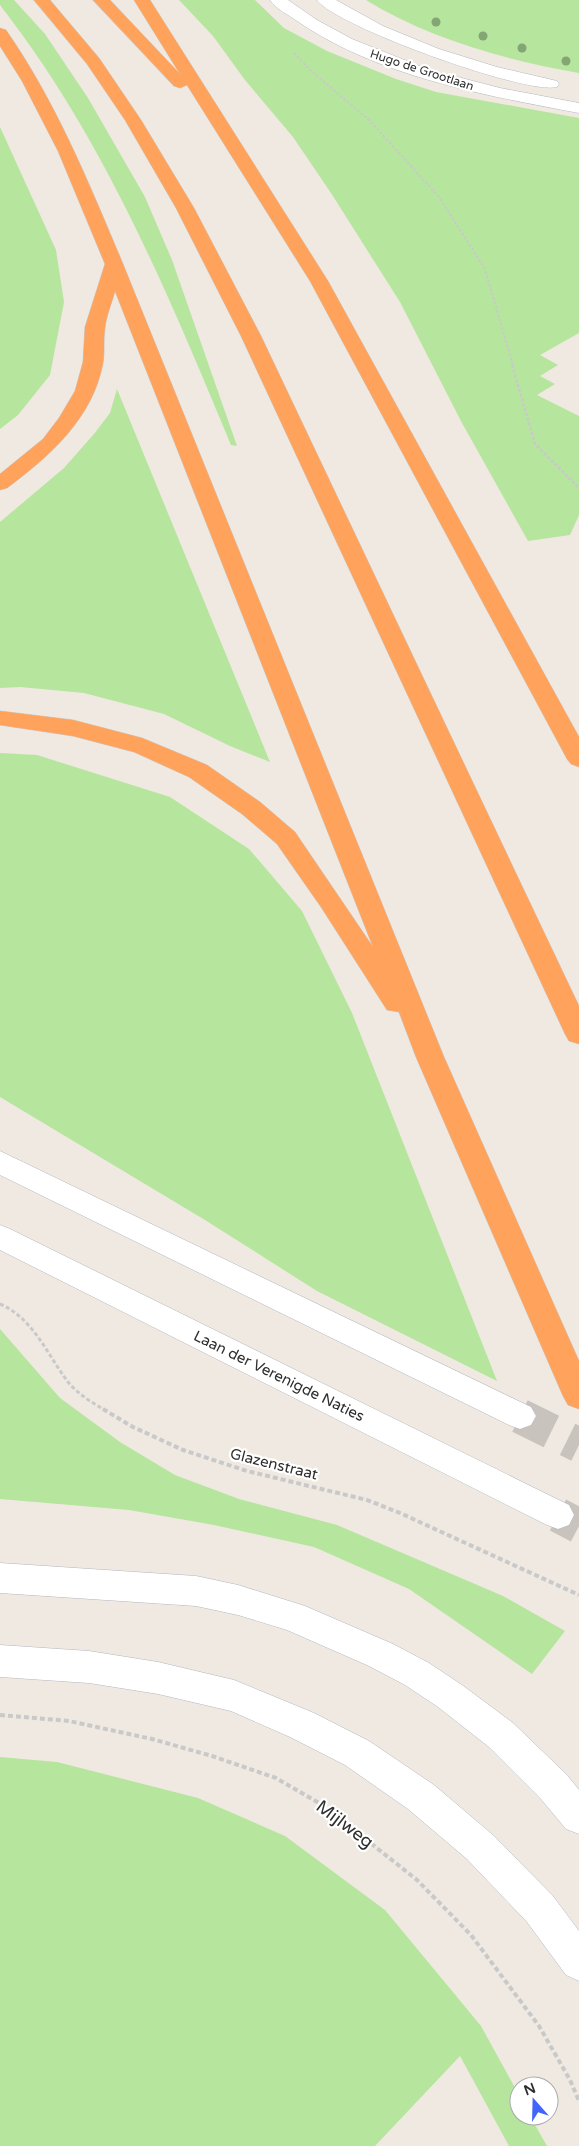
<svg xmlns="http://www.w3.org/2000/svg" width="579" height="2146" font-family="'Varela Round',sans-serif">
<rect width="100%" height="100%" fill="#efe9e1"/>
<!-- green -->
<g fill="#b6e59e">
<path d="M 0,0 L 14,0 L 45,34 L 88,98 L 145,197 L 172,260 L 237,446 L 231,445 C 167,291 103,137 0,5 Z"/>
<path d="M 179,0 L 255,0 L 284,28 L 327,51 L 396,79 L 436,92 L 579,118 L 579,333 L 540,355 L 558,365 L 540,376 L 555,384 L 537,395 L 579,416 L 579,515 L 570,535 L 528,541 L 462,423 L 400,302 L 331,193 L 293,137 L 245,80 L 213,36 Z"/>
<path d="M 366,0 L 579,0 L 579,73 C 506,60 429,39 366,0 Z"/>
<path d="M 0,127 L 56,250 L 64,302 L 50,375 L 18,415 L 0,429 Z"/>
<path d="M 117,389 L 270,762 L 230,746 L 164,714 L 84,693 L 20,687 L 0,688 L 0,522 L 64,468 L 94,434 L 110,413 Z"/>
<path d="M 0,753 L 37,755 L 170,797 L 249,849 L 302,911 L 352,1013 L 497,1381 L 317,1291 L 205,1220 L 0,1097 Z"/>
<path d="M 0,1329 L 60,1398 L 120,1442 L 175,1475 L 239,1499 L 337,1525 L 503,1596 L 565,1631 L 532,1674 L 409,1589 L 314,1547 L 214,1525 L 129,1510 L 0,1499 Z"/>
<path d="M 0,1757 L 57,1762 L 198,1798 L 285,1836 L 385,1910 L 481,2026 L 519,2095 L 519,2116 L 530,2116 L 547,2146 L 509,2146 L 460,2056 L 375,2146 L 0,2146 Z"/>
</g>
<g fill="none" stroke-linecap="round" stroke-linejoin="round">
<!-- secondary-tunnel -->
<g stroke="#c8c4bd" stroke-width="35" stroke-dasharray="35 18" stroke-linecap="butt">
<path d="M 520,1416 L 579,1445"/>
<path d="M 558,1515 L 579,1526"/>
</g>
<defs>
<g id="secondary">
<path d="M 270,0 L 288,0 L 317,20 L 352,39 L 427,69 L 500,88 L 579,103 L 579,113 C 484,95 379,77 297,21 C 289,15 276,9 270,0 Z"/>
<path d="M 317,0 L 336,0 L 383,26 L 439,49 L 497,67 L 557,81 L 559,84 L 557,87 C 526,95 335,26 317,0 Z"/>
<path d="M 0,1151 L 531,1407 L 536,1416 L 531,1425 L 520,1429 L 509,1425 L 0,1175 Z"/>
<path d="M 0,1225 L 10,1229 L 569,1505 L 574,1515 L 569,1525 L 558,1529 L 547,1525 L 0,1250 Z"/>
<path d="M 0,1563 L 196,1576 L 238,1585 L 305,1606 L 393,1644 L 429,1663 L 462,1685 L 513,1723 L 567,1775 L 579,1790 L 579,1834 L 566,1829 L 541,1799 L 489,1747 L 438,1707 L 405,1685 L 369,1666 L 287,1630 L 238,1615 L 196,1606 L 0,1593 Z"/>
<path d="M 0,1645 L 89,1651 L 158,1662 L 234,1680 L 314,1713 L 369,1741 L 434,1785 L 493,1835 L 553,1896 L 579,1931 L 579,1981 L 566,1975 L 527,1922 L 467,1859 L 408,1809 L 345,1765 L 290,1737 L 231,1711 L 158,1694 L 89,1683 L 0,1677 Z"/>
</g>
<g id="highway">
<path d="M 34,0 L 50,0 L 99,58 L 141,120 L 194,208 L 261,336 L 579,1006 L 579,1044 L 569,1041 L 565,1034 L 241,336 L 176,208 L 125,120 L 87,64 Z"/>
<path d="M 93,0 L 110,0 L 180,74 L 134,0 L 150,0 L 328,281 L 579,737 L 579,767 L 571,764 L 567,759 L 310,281 L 187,85 L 180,88 L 174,86 Z"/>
<path d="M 0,28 L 6,30 C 56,102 89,183 123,264 L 444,1057 L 579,1361 L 579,1409 L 568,1405 L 563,1396 L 416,1057 L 399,1012 L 387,1010 L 321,907 L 277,844 L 242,814 L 189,777 L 134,752 L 73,736 L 0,725 L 0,711 L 73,720 L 142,738 L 207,765 L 260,802 L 295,832 L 373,947 L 115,291 C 112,303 106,316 105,328 C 103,339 105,351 103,363 C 93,418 50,456 7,488 L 0,490 L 0,474 L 43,439 L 59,418 L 75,391 L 83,362 L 85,327 L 105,264 L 58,151 L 22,81 L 0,46 Z"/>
</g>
</defs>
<!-- secondary casing -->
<use href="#secondary" stroke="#b4b7c1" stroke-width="1"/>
<!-- highway casing -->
<use href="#highway" stroke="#c9c9c9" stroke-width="1"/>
<!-- path-far3 -->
<path stroke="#c9c9c9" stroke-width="2" stroke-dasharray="2.5 2" stroke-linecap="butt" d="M 294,53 L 309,69 L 370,121 L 439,197 L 485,269 L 513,366"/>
<!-- path-far2 -->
<path stroke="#c9c9c9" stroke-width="2.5" stroke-dasharray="3 2" stroke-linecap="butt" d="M 512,365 L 535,444 L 579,488"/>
<!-- path-far1 -->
<path stroke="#c9c9c9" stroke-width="3" stroke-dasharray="4 2.5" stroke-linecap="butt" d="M 0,1304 C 33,1318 47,1354 68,1382 C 77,1393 92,1403 105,1410"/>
<!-- path -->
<g stroke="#c9c9c9" stroke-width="4" stroke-dasharray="5 3" stroke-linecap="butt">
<path d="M 103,1409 L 133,1427 L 183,1450 L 247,1471 L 367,1500 L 400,1513 L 579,1595"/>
<path d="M 0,1715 L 69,1721 L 152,1739 L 212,1756 L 276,1778 L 324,1806 L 417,1880 L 471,1935 L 539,2026 L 570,2080 L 579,2101"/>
</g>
<!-- secondary -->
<use href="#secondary" fill="#fff" fill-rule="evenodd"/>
<!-- highway -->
<use href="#highway" fill="#ffa35c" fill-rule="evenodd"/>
</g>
<!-- trees -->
<g fill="#84a574">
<circle cx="436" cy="22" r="4.5"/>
<circle cx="483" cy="36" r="4.5"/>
<circle cx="522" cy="48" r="4.5"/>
<circle cx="566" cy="61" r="4.5"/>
</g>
<g text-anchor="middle" stroke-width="4.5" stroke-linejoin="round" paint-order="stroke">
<!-- far-street labels -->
<g font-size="12" fill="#2e2e2e" stroke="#fff">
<text transform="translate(422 70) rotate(18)" y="4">Hugo de Grootlaan</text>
</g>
<!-- street labels -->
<g font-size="15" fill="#2e2e2e" stroke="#fff">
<text transform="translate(279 1376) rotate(26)" y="5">Laan der Verenigde Naties</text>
<text transform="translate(274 1464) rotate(14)" y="5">Glazenstraat</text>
</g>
<!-- near-street labels -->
<g font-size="18" fill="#2e2e2e" stroke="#fff">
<text transform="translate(345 1824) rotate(37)" y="6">Mijlweg</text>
</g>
</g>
<!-- north arrow -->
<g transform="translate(534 2101) rotate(340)"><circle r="24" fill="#ffffff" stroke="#ababab"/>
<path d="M0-4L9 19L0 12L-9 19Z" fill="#4264fb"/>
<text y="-8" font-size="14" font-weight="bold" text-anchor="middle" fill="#2e2e2e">N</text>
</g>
</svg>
